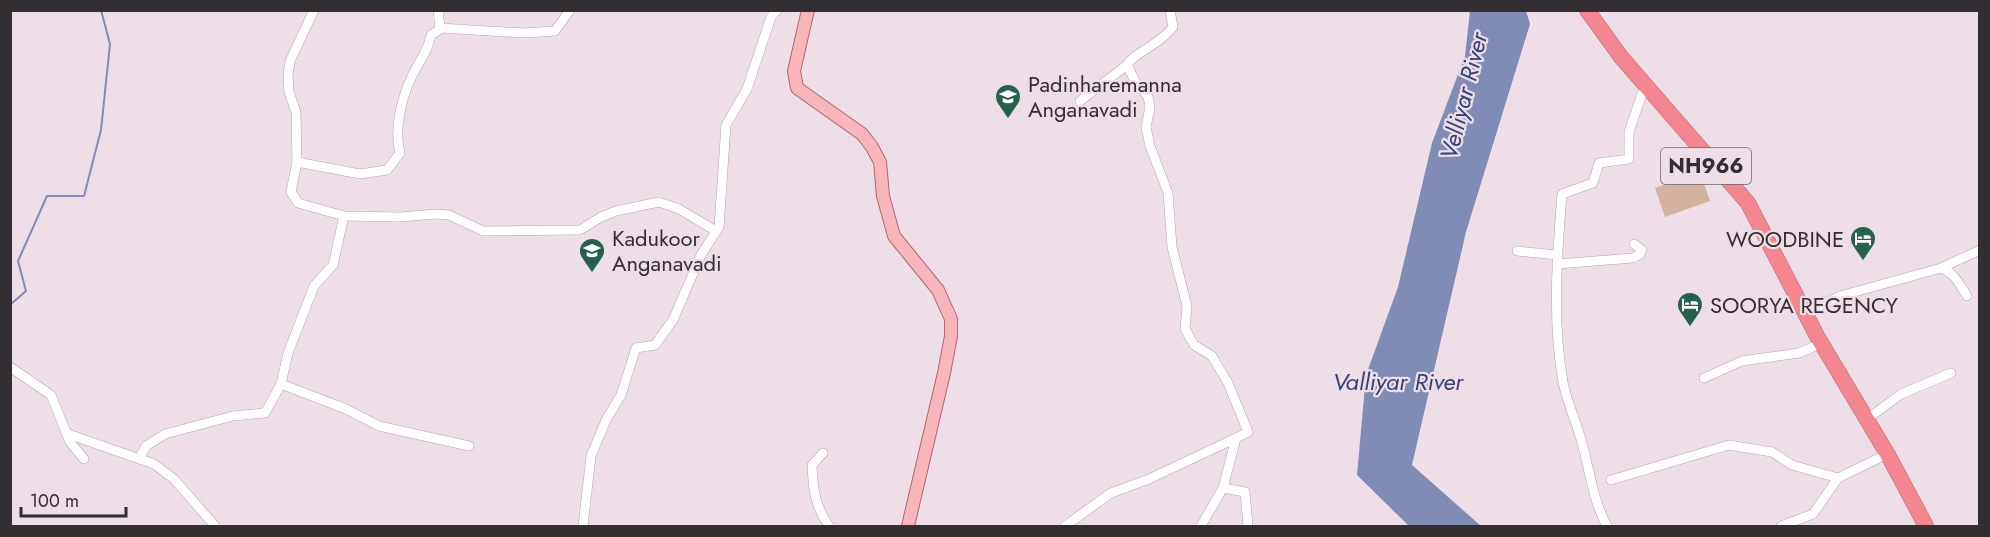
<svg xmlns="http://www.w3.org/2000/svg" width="1990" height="537" font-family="Jost,sans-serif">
<rect width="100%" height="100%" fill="#eddee7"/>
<!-- green -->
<path fill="#d5b29f" d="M 1700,172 L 1710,201 L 1665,217 L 1655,188 Z"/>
<!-- water -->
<path fill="#818cb6" d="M 1470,11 L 1526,11 L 1530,24 L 1466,232 L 1412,465 L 1481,526 L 1409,526 L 1357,475 L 1366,375 L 1398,287 L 1432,143 L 1465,56 Z"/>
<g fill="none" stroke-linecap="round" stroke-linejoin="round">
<!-- stream -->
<path stroke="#818cb6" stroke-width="2" d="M 10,305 L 26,291 L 18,261 L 47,196 L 84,196 L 101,130 L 110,44 L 101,10"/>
<defs>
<g id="minor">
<path d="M 314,10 L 290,61 L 288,76 L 289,92 L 296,112 L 297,162 L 360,174 L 387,170 L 400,153 C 394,130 401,100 411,78 C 418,63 428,52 431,35 L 442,28"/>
<path d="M 438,10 L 440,28 L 524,33 L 555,31 L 570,10"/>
<path d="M 1170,10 L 1173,27 C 1161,44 1132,54 1127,65 L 1135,81 L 1148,97 L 1150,107 L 1146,127 L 1150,146 L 1168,193 L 1172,247 L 1187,306 L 1185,329 L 1194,345 L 1212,356 L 1228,383 L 1248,432 L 1236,438 L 1223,488 L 1201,526"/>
<path d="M 1080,101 L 1127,65"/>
<path d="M 344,216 L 400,217 L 436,214 L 449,215 L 483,231 L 580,230 L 601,217 L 616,211 L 659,202 L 679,209 L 716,231"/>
<path d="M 1517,251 L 1557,255"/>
<path d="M 1557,264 L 1633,258 L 1640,254 L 1642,250 L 1634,244"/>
<path d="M 1941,268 L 1980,250"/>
<path d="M 1805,312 L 1840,296 L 1941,268 C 1954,272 1960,285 1967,296"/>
<path d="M 10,367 L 51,395 L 70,442 L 84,459"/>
<path d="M 1704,378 L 1742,361 L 1799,353 L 1813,347"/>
<path d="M 281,384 L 346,409 L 379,426 L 469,446"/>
<path d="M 1866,420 L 1901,394 L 1951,373"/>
<path d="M 68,434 L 154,464 L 174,479 L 215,526"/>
<path d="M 823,453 L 812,465 C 813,488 815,507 829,526"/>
<path d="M 139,459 L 146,446 L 165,434 L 233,416 L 265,413 L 281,384 L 288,353 L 314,286 L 333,265 L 344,216 L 298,203 L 291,192 L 297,162"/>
<path d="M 1611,480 L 1729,445 L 1772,452 L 1792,465 L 1838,478"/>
<path d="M 1223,488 L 1245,492 L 1248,526"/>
<path d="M 583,526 L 591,456 L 606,420 L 621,395 L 636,348 L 655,345 L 673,320 L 701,255 L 719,227 L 726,125 L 747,89 L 771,17 L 777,10"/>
<path d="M 1065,526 L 1111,493 L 1149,479 L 1236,438"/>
<path d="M 1607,526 C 1593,501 1590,471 1582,443 C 1577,423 1567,403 1563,382 C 1552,320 1557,256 1562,194 L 1593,183 L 1599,163 L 1629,159 L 1629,132 L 1642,94"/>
<path d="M 1781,526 L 1813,514 L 1838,478 L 1879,458"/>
</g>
<path id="major" d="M 808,10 L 794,71 L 797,88 L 862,134 L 872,147 L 880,162 L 883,196 L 894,236 L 938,290 L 951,319 L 951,336 L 944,373 L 908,526"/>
<path id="highway" d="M 1587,10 L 1621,57 L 1748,203 L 1817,336 L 1888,455 L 1926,526"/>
</defs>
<!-- minor casing -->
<use href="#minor" stroke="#b3a6ae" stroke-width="10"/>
<!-- major casing -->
<use href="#major" stroke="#b0676e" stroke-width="14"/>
<!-- highway casing -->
<use href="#highway" stroke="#b0676e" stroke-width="16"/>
<!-- minor -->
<use href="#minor" stroke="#fff" stroke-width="9"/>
<!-- major -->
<use href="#major" stroke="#f8b6bc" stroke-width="12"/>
<!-- highway -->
<use href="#highway" stroke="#f4868f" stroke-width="15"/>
</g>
<!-- icons -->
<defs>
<symbol id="school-pin" viewBox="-11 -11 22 30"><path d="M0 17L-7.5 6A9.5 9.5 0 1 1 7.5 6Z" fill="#24624e" stroke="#eddee7"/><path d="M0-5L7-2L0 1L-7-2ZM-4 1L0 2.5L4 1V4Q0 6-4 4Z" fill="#fff"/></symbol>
<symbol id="hotel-pin" viewBox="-11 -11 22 30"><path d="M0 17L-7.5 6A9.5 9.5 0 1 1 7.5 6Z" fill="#24624e" stroke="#eddee7"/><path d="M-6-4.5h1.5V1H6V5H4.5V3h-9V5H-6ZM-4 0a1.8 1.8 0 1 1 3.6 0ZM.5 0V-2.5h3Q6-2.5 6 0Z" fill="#fff"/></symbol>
</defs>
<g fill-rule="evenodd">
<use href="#school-pin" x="993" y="82" width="30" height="40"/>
<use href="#hotel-pin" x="1848" y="224" width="30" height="40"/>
<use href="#school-pin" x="577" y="236" width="30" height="40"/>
<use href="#hotel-pin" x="1675" y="290" width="30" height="40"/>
</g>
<g text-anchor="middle" stroke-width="4.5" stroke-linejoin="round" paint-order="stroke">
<!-- shield labels -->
<rect fill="#eddee7" stroke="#6b6368" stroke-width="1.5" x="1661" y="148" width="90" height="36" rx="4.5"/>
<g font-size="21" font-weight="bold" fill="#332e31">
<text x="1706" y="173">NH966</text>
</g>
<!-- poi labels -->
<g font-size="22" fill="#332e31" stroke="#eddee7" text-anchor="start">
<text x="1028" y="92">Padinharemanna<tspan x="1028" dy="25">Anganavadi</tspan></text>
<text x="612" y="246">Kadukoor<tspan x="612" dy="25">Anganavadi</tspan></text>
<text x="1844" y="247" text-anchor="end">WOODBINE</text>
<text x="1710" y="313">SOORYA REGENCY</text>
</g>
<!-- water labels -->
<g font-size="24" font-style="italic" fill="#354179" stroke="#eddee7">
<text transform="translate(1464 96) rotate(-76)" y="8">Velliyar River</text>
<text x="1398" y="390">Valliyar River</text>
</g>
</g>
<!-- border -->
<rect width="1990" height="537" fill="none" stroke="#332e31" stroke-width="24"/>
<!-- scale -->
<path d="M21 507v9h105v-9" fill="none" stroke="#332e31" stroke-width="3"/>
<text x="30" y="507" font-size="18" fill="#332e31" stroke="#eddee7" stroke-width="4.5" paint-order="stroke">100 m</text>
</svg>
